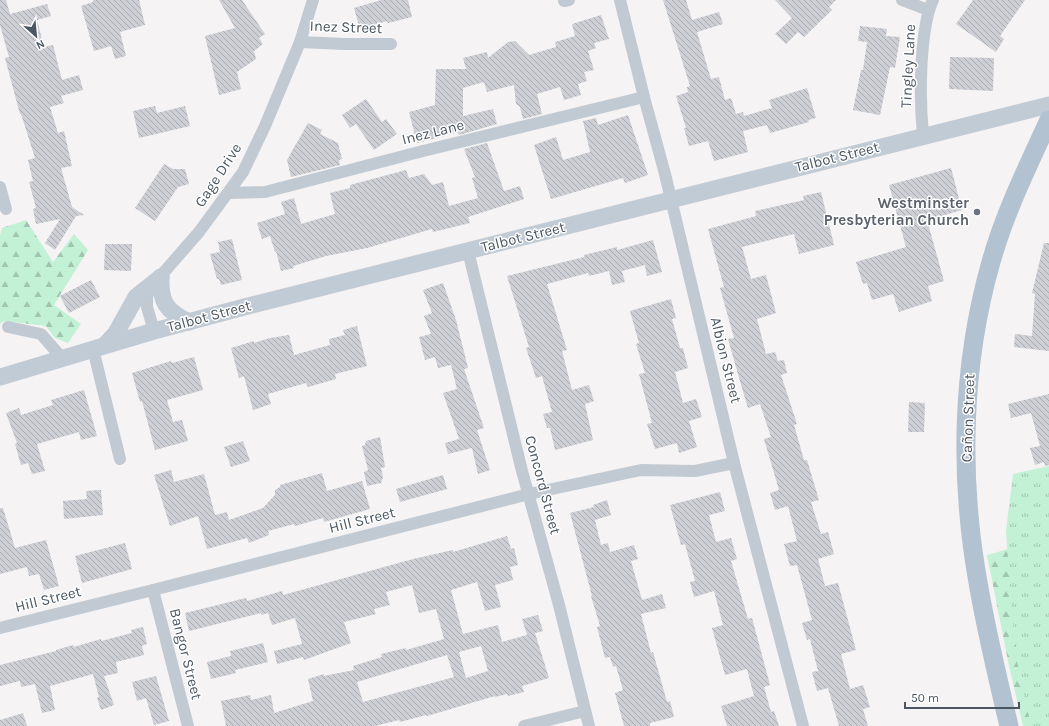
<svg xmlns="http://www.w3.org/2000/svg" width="1049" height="726" font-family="Karla,sans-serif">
<defs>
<pattern id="forest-firs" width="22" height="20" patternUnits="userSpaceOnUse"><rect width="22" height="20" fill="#c3f1d5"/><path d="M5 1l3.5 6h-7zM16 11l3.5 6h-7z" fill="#a0c6b0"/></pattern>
<pattern id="park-tufts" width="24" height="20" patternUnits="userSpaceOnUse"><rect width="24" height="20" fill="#c3f1d5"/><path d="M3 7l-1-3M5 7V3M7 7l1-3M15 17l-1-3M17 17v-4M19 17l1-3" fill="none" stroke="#a0c6b0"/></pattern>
<pattern id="building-back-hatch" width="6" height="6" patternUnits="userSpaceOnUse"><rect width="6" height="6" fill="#cdcfd5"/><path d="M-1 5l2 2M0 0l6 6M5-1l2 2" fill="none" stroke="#a8abb0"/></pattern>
</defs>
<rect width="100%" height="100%" fill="#f5f3f3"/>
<!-- forest -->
<g fill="url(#forest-firs)">
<path d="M 26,220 L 53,262 L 74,234 L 88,250 L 54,305 L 81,324 L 68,343 L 55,338 L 46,326 L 4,321 L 0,324 L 0,235 L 2,228 Z"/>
<path d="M 1012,548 L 1042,726 L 1023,726 L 1009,666 L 987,555 Z"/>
</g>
<!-- park -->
<path fill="url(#park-tufts)" d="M 1049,466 L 1049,726 L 1031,726 L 1015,652 L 1006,531 L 1013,474 Z"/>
<!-- building -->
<g fill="url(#building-back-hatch)" fill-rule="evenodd">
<path d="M 0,0 L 6,0 L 10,14 L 47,4 L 51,16 L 37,20 L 44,47 L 53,45 L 62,80 L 79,75 L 83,90 L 61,96 L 64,103 L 50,107 L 58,133 L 64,131 L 67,144 L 72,166 L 61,168 L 72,207 L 84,215 L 76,216 L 55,250 L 45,243 L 60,219 L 36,224 L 33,209 L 36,208 L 29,182 L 33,181 L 28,160 L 35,158 L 21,114 L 20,114 L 5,58 L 9,57 L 0,25 Z"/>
<path d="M 93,0 L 139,0 L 145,25 L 120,32 L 126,56 L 115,59 L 111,46 L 94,51 L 81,6 L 93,2 Z"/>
<path d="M 219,0 L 242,0 L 265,34 L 259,38 L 263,44 L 254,51 L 256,59 L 237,72 L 241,89 L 219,95 L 205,36 L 235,28 Z"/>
<path d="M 381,0 L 408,0 L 412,17 L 388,23 L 387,21 L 360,29 L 354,8 Z"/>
<path d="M 663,0 L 686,0 L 692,20 L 719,12 L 723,24 L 697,32 L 711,79 L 719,77 L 725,100 L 731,98 L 736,114 L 743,112 L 744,116 L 772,108 L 769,100 L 807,88 L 816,118 L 808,120 L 809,122 L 770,133 L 767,125 L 743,131 L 748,152 L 714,161 L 708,141 L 689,146 L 684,128 L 686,128 L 676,96 L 688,92 L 687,87 L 690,86 Z"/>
<path d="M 775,0 L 836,0 L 829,7 L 832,10 L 804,37 L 798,32 L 786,44 L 775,34 L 792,18 Z"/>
<path d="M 973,0 L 1025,0 L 1000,36 L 1004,39 L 996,52 L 956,24 Z"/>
<path d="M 601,15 L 609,39 L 594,43 L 596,48 L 588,51 L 594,70 L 584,72 L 587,81 L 578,84 L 581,95 L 564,100 L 560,87 L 537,94 L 542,114 L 523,119 L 520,107 L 516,104 L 514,85 L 487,92 L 484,82 L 463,88 L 463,116 L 493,109 L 497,124 L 459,135 L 458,133 L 455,133 L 417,143 L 409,112 L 435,105 L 436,69 L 466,69 L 463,58 L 487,52 L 488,58 L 508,42 L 515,41 L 529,55 L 556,47 L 555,42 L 575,36 L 572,24 Z"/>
<path d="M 860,26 L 887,29 L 886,36 L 900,37 L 895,68 L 890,67 L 880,115 L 853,110 L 861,70 L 863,70 L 867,42 L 858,41 Z"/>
<path d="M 950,57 L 994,58 L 993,91 L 949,89 Z"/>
<path d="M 366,99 L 382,122 L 386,119 L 397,134 L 374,150 L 356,124 L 350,128 L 342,115 Z"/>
<path d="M 155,106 L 157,113 L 185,106 L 190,126 L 139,138 L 133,111 Z"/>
<path d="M 628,115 L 648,175 L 625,183 L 623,178 L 551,199 L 534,145 L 556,137 L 563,160 L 590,152 L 583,121 L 596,118 L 598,125 Z"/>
<path d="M 308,123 L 322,130 L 320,134 L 338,143 L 342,159 L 339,160 L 340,165 L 291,177 L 287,160 Z"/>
<path d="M 487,143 L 504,191 L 520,186 L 524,199 L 468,217 L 470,223 L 433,232 L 432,229 L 367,248 L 326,256 L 293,266 L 294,268 L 281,271 L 276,251 L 275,252 L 270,236 L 262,239 L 257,223 L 285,214 L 281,202 L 294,198 L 301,224 L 335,214 L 330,193 L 350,188 L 350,185 L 406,170 L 409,178 L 424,174 L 432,185 L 443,182 L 449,206 L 478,198 L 472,178 L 475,177 L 464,149 Z"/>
<path d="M 164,164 L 173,169 L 185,169 L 189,184 L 178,187 L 155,221 L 135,208 Z"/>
<path d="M 951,168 L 962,210 L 927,220 L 944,281 L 928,286 L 932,301 L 899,312 L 893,294 L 872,300 L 867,283 L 863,284 L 856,262 L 906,247 L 889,185 Z"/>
<path d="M 821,192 L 834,245 L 799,254 L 794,234 L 742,247 L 751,279 L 766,275 L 776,313 L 757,319 L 766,354 L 775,352 L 778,361 L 784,360 L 787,373 L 781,375 L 797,424 L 794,425 L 804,460 L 807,460 L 819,500 L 811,502 L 821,534 L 828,532 L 834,554 L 818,559 L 825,586 L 838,583 L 856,650 L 841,654 L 850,689 L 863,685 L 870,707 L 863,709 L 868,726 L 839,726 L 828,688 L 817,691 L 812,672 L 818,671 L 810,639 L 807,640 L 802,623 L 812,620 L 797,565 L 790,566 L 784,544 L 797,541 L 788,506 L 775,510 L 770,493 L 779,490 L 764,439 L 771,437 L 760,404 L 748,408 L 744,395 L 728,339 L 734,338 L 720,288 L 724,287 L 708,229 L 756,216 L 755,211 L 804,200 L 803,196 Z"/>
<path d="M 232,239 L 242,280 L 221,285 L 219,279 L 217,279 L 210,254 L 220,252 L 218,242 Z"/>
<path d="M 653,240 L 662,272 L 647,276 L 645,265 L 622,271 L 625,282 L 612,285 L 609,271 L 589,276 L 588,273 L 547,284 L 567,350 L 562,351 L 572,390 L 589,385 L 594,401 L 585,404 L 593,440 L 555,450 L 550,428 L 547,428 L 543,414 L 552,412 L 542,376 L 536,378 L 526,348 L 529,347 L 507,276 L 584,257 L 584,255 L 617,247 L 617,250 Z"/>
<path d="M 1044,243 L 1049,243 L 1049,351 L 1014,347 L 1015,334 L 1032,336 L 1035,294 L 1032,293 Z"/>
<path d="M 105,244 L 132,244 L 131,271 L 104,270 Z"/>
<path d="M 91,280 L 100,297 L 69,313 L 60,296 Z"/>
<path d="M 443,283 L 456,320 L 468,368 L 464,369 L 484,428 L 477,430 L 490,470 L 478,474 L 472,448 L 448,454 L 445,443 L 459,439 L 443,393 L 457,389 L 451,365 L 438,368 L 435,357 L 425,360 L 419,337 L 431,334 L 424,316 L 432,313 L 423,290 Z"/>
<path d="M 671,299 L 676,318 L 672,319 L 680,348 L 683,348 L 688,368 L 675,372 L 683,403 L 696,399 L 702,417 L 689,421 L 697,447 L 679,453 L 677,443 L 655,449 L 647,424 L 652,423 L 639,374 L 645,373 L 636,344 L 639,343 L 630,311 Z"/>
<path d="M 357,326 L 367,366 L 335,374 L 336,379 L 308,387 L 306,383 L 268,394 L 271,404 L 253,410 L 244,376 L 239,378 L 231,348 L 254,341 L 254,343 L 270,338 L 289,335 L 294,355 L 330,345 L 329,339 L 345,335 L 343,330 Z"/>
<path d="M 194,357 L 203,390 L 167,400 L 173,422 L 182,420 L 188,441 L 155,450 L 142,401 L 140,402 L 132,373 L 171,361 L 172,363 Z"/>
<path d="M 84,390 L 97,436 L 81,440 L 79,432 L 37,444 L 45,471 L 32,474 L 28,463 L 21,465 L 15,444 L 17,443 L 6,413 L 19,408 L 21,415 L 53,405 L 51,400 Z"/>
<path d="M 1049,394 L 1049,465 L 1045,466 L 1044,462 L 1035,465 L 1030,448 L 1040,446 L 1031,413 L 1011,418 L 1008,404 Z"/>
<path d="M 909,402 L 925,403 L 924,432 L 908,432 Z"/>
<path d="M 380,437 L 385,467 L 381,468 L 383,477 L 381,483 L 367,486 L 364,472 L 368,470 L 362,446 L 365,445 L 366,441 Z"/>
<path d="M 243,441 L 250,461 L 231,467 L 224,447 Z"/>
<path d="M 171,470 L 174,482 L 204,474 L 215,515 L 227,512 L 229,520 L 263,508 L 275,495 L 275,490 L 280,487 L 280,485 L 322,473 L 327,491 L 362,481 L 370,509 L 324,522 L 323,518 L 295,526 L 294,524 L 268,531 L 269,535 L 249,543 L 247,538 L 207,549 L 198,516 L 170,526 L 154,475 Z"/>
<path d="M 443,475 L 447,489 L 400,502 L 396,489 Z"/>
<path d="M 101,490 L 103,515 L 64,519 L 63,501 L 87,499 L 86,491 Z"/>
<path d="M 720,492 L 725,511 L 709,515 L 716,542 L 731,538 L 737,559 L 731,561 L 748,619 L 752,618 L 770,685 L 764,687 L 771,712 L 774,711 L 779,726 L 727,726 L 721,706 L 754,696 L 747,669 L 725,675 L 712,628 L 723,625 L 714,591 L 694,597 L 690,582 L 695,581 L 685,544 L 681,545 L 670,505 Z"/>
<path d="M 607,500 L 611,515 L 595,520 L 601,545 L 608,543 L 610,552 L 634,545 L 638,559 L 631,561 L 642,600 L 662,594 L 666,608 L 641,614 L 651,653 L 653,652 L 667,702 L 670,701 L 674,717 L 650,723 L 650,726 L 624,726 L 615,693 L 623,690 L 616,666 L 613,667 L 610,657 L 605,658 L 597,627 L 600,626 L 591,596 L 592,596 L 570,513 L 594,507 L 593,505 Z"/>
<path d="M 0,508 L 3,508 L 15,548 L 46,540 L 59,586 L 44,590 L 39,574 L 29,576 L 27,567 L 0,574 Z"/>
<path d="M 507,536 L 511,549 L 514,548 L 518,565 L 510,567 L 513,580 L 495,585 L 501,607 L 485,611 L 477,582 L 451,590 L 463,634 L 498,625 L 502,642 L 527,635 L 522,619 L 538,615 L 543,631 L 535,633 L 549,678 L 522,686 L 524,692 L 508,696 L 507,694 L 495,697 L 495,696 L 427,716 L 426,715 L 400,722 L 399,720 L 375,726 L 226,726 L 221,701 L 250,695 L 251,700 L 271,695 L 274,713 L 313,701 L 308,679 L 324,674 L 324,676 L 354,670 L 353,666 L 382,657 L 381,654 L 406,648 L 406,650 L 444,639 L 436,609 L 419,613 L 412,585 L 386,592 L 390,605 L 374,609 L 376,614 L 344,622 L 351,643 L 304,660 L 303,657 L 277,664 L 274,651 L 302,644 L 295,618 L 272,625 L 268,613 L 261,615 L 261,613 L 189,631 L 185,613 L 246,598 L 247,601 L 282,591 L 283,595 L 413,559 L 453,550 L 453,552 ZM 481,646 L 488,671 L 466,678 L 459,652 ZM 447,655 L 454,677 L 363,702 L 357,682 Z"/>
<path d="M 125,543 L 132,569 L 82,583 L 75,556 Z"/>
<path d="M 143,627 L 147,644 L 142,646 L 144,655 L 116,662 L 118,673 L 104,676 L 114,705 L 101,710 L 97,698 L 99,697 L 93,674 L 50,686 L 55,710 L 42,713 L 35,684 L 21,687 L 20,681 L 0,686 L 0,665 L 56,651 L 56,650 L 73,645 L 74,647 L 101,639 L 101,641 L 132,633 L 131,630 Z"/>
<path d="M 263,643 L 268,662 L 235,670 L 236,673 L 211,679 L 207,662 L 231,656 L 230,651 Z"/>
<path d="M 156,676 L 169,721 L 154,725 L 146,698 L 137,701 L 132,682 Z"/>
<path d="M 23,713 L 27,726 L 0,726 L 0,720 Z"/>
</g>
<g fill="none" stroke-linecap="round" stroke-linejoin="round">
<!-- minor -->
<g stroke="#c1cad2" stroke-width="12">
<path d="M 620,0 L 644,97 L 665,174 L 734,463 L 803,726"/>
<path d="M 902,0 L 928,10"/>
<path d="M 564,1 L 569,0"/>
<path d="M 300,42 L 344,44 L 391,44"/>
<path d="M 923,136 C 920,103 920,69 924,36 C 926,23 927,12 933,0"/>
<path d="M 0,187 L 6,209"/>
<path d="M 229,193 L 265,192 L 423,151 L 644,97"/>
<path d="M 468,251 L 522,471 L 559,605 L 589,726"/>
<path d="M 8,327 L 41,334 L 62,358"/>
<path d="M 154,331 L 147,307 L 147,296 L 151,287 L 199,232 L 243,172 L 265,126 L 300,42 L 313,0"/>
<path d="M 93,349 L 120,459"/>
<path d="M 153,590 L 188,726"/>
<path d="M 0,628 L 153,590 L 529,494 L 641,470 L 695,471 L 734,463"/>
<path d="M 524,726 L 585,711"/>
</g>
<!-- secondary -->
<g stroke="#c1cbd6" stroke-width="17">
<path d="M 161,277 C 160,302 166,311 189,322"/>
<path d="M 105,345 L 116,333 L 136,297 L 161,277"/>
<path d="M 0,377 L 154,331 L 248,306 L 1049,105"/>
</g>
<!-- primary -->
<path stroke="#b3c2d1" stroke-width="19" d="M 1009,726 C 998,680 987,634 979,588 C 959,480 961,367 991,262 C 1005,212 1028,166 1049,120"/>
</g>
<!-- markers -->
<circle fill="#6b7280" stroke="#fff" stroke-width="1.5" cx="977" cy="212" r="4"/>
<g text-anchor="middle" stroke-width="3" stroke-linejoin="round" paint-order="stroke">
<!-- street labels -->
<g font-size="15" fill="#4a5661" stroke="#fff">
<text transform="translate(346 27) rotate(2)" y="5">Inez Street</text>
<text transform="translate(908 66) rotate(-87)" y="5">Tingley Lane</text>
<text transform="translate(433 132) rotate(-14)" y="5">Inez Lane</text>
<text transform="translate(837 157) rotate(-14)" y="5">Talbot Street</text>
<text transform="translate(218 175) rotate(-57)" y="5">Gage Drive</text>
<text transform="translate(523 237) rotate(-14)" y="5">Talbot Street</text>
<text transform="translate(209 316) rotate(-15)" y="5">Talbot Street</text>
<text transform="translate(726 360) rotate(76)" y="5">Albion Street</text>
<text transform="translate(968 418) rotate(-88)" y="5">Cañon Street</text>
<text transform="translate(543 485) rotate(75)" y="5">Concord Street</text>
<text transform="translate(362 520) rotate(-14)" y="5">Hill Street</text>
<text transform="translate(48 599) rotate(-14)" y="5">Hill Street</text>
<text transform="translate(186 654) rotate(76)" y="5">Bangor Street</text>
</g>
<!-- worship labels -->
<g font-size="15" font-weight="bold" fill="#5b616d" stroke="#fff" text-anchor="end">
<text x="969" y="208">Westminster<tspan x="969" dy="17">Presbyterian Church</tspan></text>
</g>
</g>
<!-- north arrow -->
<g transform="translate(36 36) rotate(153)" stroke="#ffffff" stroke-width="3" paint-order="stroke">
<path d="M0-3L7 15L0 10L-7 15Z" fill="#4a5661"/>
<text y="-6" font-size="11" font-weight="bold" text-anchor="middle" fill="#4a5661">N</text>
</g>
<!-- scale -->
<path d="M905 702v6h114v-6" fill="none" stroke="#4a5661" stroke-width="2"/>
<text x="911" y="702" font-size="12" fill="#4a5661" stroke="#ffffff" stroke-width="3" paint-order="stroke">50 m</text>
</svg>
